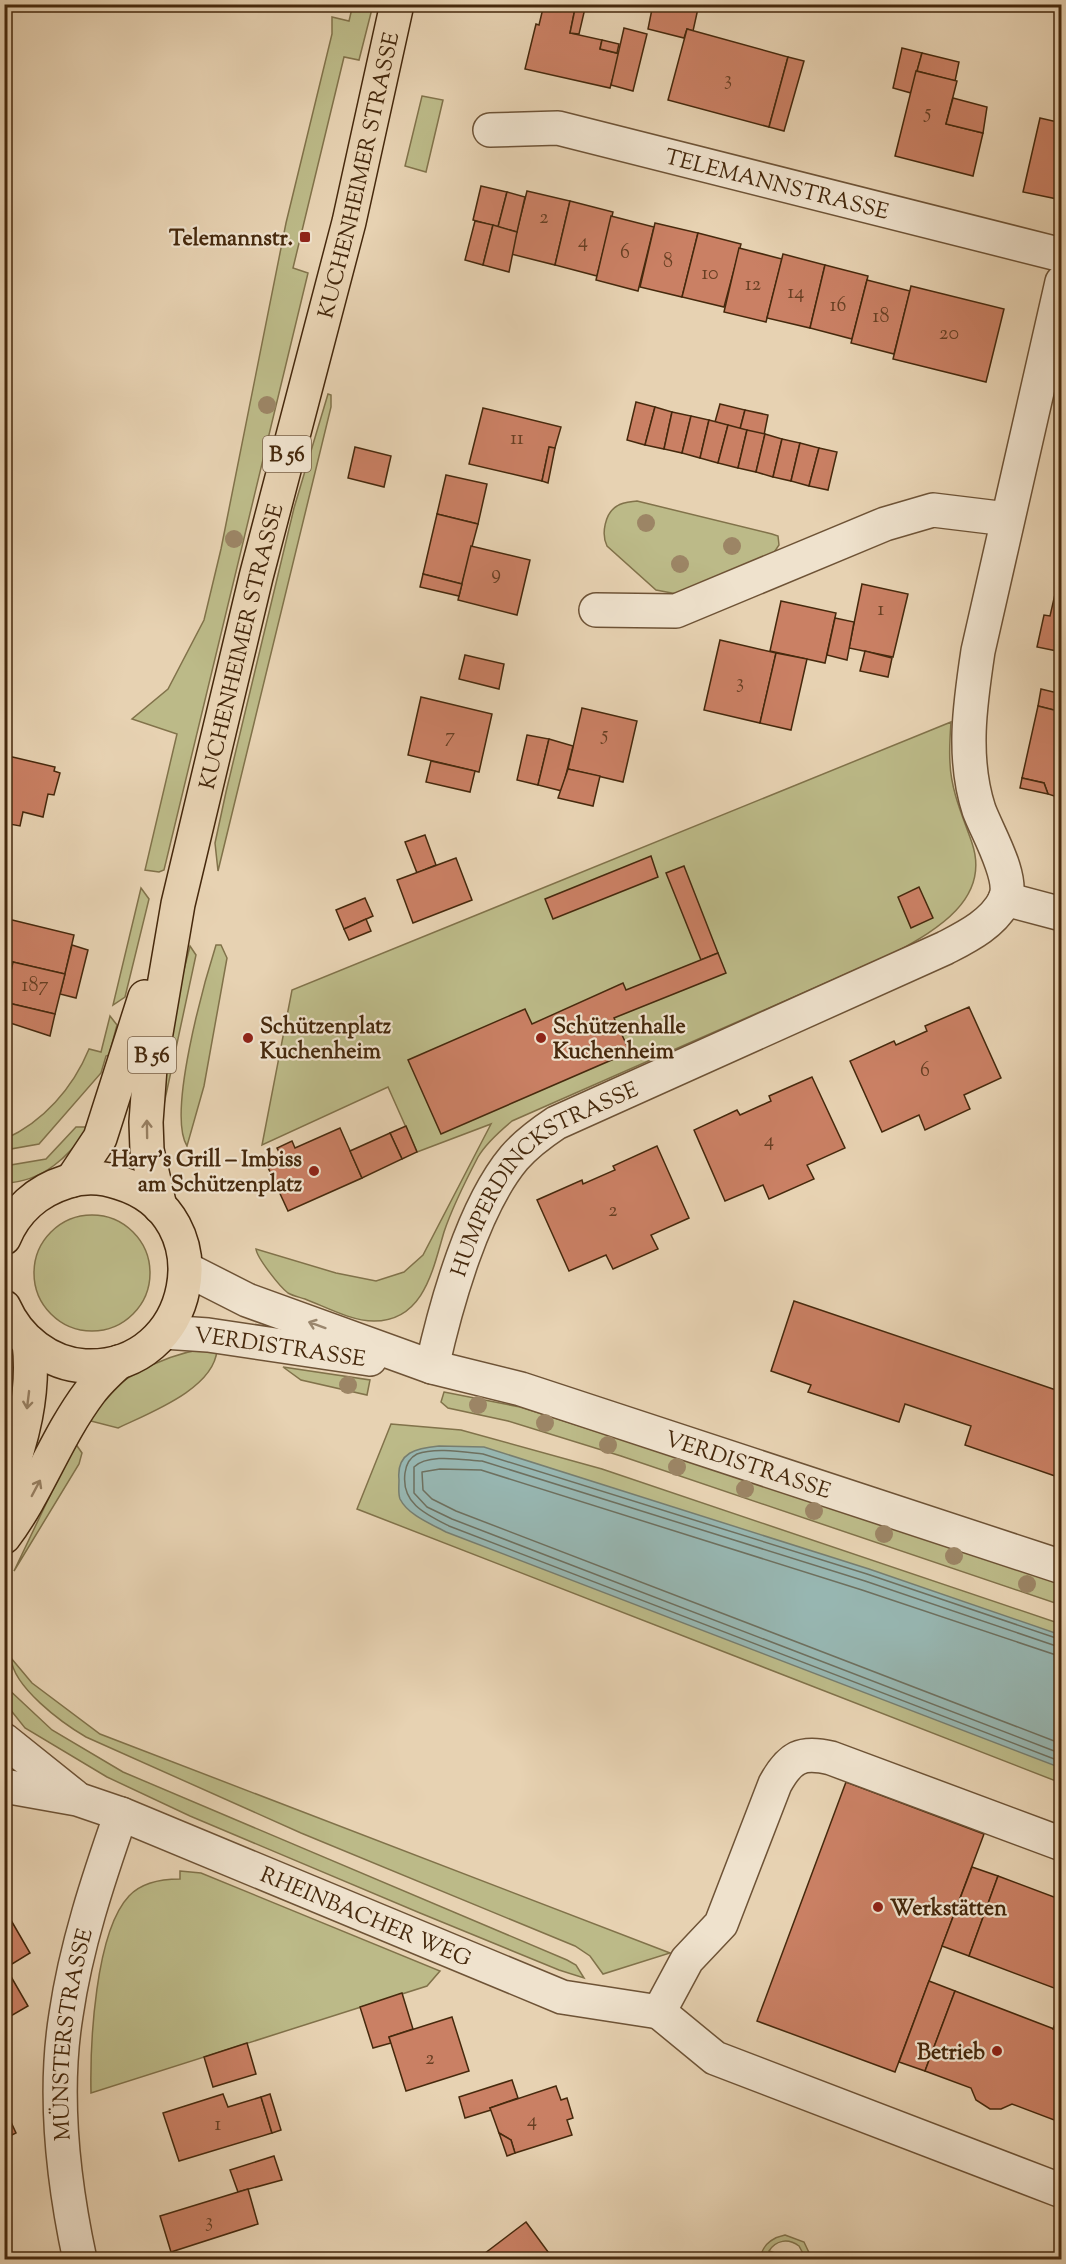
<svg xmlns="http://www.w3.org/2000/svg" width="1066" height="2264" font-family="'Sorts Mill Goudy',serif">
<rect width="100%" height="100%" fill="#e7d2b2"/>
<filter id="stains"><feTurbulence type="fractalNoise" baseFrequency=".00333" numOctaves="4"/><feColorMatrix values="0 0 0 0 .2 0 0 0 0 .09 0 0 0 0 .02 0 0 0 .5 -.17"/></filter>
<radialGradient id="worn" r=".72"><stop offset=".6" stop-color="#630" stop-opacity="0"/><stop offset="1" stop-color="#630" stop-opacity=".3"/></radialGradient>
<!-- green -->
<g fill="#bcba88" stroke="#81724a" stroke-width="1.5">
<path d="M 353,4 L 373,5 L 359,60 L 344,57 L 293,268 L 308,273 L 164,870 L 159,872 L 145,870 L 177,734 L 132,719 L 168,689 L 204,620 L 221,549 L 286,223 L 332,34 L 332,17 L 349,21 Z"/>
<path d="M 422,96 L 443,100 L 426,172 L 405,166 Z"/>
<path d="M 328,394 L 331,395 L 331,407 L 218,871 L 215,843 L 226,792 L 294,508 Z"/>
<path d="M 637,501 L 772,534 L 778,536 L 779,545 L 773,554 L 677,594 L 656,590 L 607,546 C 601,534 605,513 617,506 C 623,502 631,502 637,501 Z"/>
<path d="M 951,722 C 950,736 949,750 950,763 C 951,791 963,817 972,843 C 991,899 936,930 896,952 L 512,1121 C 500,1131 486,1143 478,1157 C 466,1180 452,1208 444,1232 C 433,1269 424,1321 374,1321 C 351,1321 326,1307 305,1299 C 299,1297 293,1296 288,1293 C 280,1287 257,1258 256,1249 L 336,1273 L 376,1281 L 404,1272 L 423,1255 L 491,1124 L 417,1152 L 388,1087 L 262,1145 L 292,990 Z"/>
<path d="M 141,888 L 149,899 L 125,997 L 113,1005 Z"/>
<path d="M 216,945 L 221,945 L 227,958 L 204,1086 L 187,1146 C 167,1114 204,983 216,945 Z"/>
<path d="M 190,946 L 196,955 L 161,1118 L 159,1106 L 175,1005 Z"/>
<path d="M 110,1016 L 117,1025 L 109,1055 L 106,1056 L 101,1073 L 39,1144 L 5,1150 L 5,1139 C 43,1122 73,1088 89,1049 L 101,1052 Z"/>
<path d="M 76,1127 L 90,1127 C 69,1156 43,1182 5,1183 L 5,1166 L 46,1159 Z"/>
<circle cx="92" cy="1273" r="58"/>
<path d="M 204,1349 L 217,1350 C 214,1389 149,1413 118,1428 L 87,1420 C 105,1382 164,1355 204,1349 Z"/>
<path d="M 283,1367 L 370,1380 L 367,1395 L 301,1380 Z"/>
<path d="M 444,1392 L 520,1407 L 922,1535 L 1061,1583 L 1061,1605 L 621,1456 L 508,1421 L 448,1408 L 441,1402 Z"/>
<path d="M 391,1424 L 461,1430 L 602,1469 L 1061,1624 L 1061,1783 L 357,1509 Z"/>
<path d="M 75,1443 L 82,1453 L 79,1464 L 14,1571 Z"/>
<path d="M 11,1658 L 32,1683 L 100,1734 L 670,1953 L 603,1974 L 590,1956 L 575,1946 L 301,1833 L 86,1737 C 62,1723 13,1687 11,1658 Z"/>
<path d="M 5,1686 L 52,1730 L 123,1772 L 567,1960 L 576,1965 L 584,1978 L 559,1970 L 420,1913 L 190,1816 L 107,1777 L 25,1728 L 5,1703 Z"/>
<path d="M 180,1871 L 201,1873 L 440,1971 L 427,1986 L 91,2093 C 90,2044 95,1932 129,1896 C 142,1882 162,1879 180,1879 Z"/>
<path d="M 785,2235 L 804,2242 L 812,2259 L 806,2259 L 799,2246 C 788,2238 776,2240 769,2251 L 793,2259 L 760,2259 C 762,2245 771,2238 785,2235 Z"/>
</g>
<!-- water -->
<path fill="#97b6b1" stroke="#777e6f" stroke-width="1.5" d="M 439,1446 L 484,1447 L 869,1569 L 1061,1635 L 1061,1768 L 446,1532 C 431,1524 408,1515 400,1499 C 398,1494 399,1485 399,1480 C 396,1452 417,1448 439,1446 Z"/>
<g fill="none" stroke-linecap="round" stroke-linejoin="round">
<!-- shore -->
<g stroke="#6e705f" stroke-width="1.5">
<path d="M 1062,1640 L 867,1574 L 483,1454 C 464,1452 435,1447 417,1454 C 409,1458 406,1465 405,1473 C 401,1503 425,1514 449,1526 L 1062,1762"/>
<path d="M 1062,1648 L 865,1581 L 482,1461 C 463,1460 428,1453 414,1467 L 414,1493 L 427,1507 L 452,1519 L 1062,1754"/>
<path d="M 1062,1657 L 862,1590 L 481,1470 L 440,1469 L 422,1472 L 423,1490 L 432,1499 L 456,1511 L 1062,1744"/>
</g>
</g>
<!-- building -->
<g fill="#ca8064" stroke="#46290d" stroke-width="1.5">
<path d="M 544,4 L 576,4 L 570,33 L 602,40 L 600,49 L 620,54 L 610,88 L 525,69 L 536,24 L 539,25 Z"/>
<path d="M 576,4 L 586,4 L 579,34 L 570,33 Z"/>
<path d="M 653,4 L 699,4 L 693,31 L 687,29 L 684,38 L 648,29 Z"/>
<path d="M 624,28 L 647,34 L 633,91 L 611,85 Z"/>
<path d="M 687,29 L 788,57 L 769,127 L 668,100 Z"/>
<path d="M 602,40 L 619,44 L 617,53 L 600,49 Z"/>
<path d="M 902,48 L 922,53 L 911,93 L 893,88 Z"/>
<path d="M 922,53 L 959,62 L 955,81 L 917,71 Z"/>
<path d="M 788,57 L 804,61 L 784,131 L 769,127 Z"/>
<path d="M 916,71 L 957,81 L 946,124 L 983,133 L 973,176 L 895,156 Z"/>
<path d="M 953,98 L 987,107 L 983,133 L 946,124 Z"/>
<path d="M 1040,118 L 1062,123 L 1062,200 L 1023,192 Z"/>
<path d="M 481,186 L 507,192 L 498,227 L 473,220 Z"/>
<path d="M 527,191 L 570,201 L 555,265 L 511,254 Z"/>
<path d="M 507,192 L 525,197 L 517,232 L 498,227 Z"/>
<path d="M 570,201 L 613,212 L 597,276 L 555,265 Z"/>
<path d="M 611,216 L 654,227 L 638,291 L 596,280 Z"/>
<path d="M 475,221 L 493,225 L 483,265 L 465,260 Z"/>
<path d="M 655,223 L 698,233 L 682,297 L 640,287 Z"/>
<path d="M 493,225 L 517,232 L 509,272 L 483,265 Z"/>
<path d="M 698,233 L 741,244 L 724,307 L 682,297 Z"/>
<path d="M 739,248 L 782,259 L 766,322 L 724,312 Z"/>
<path d="M 783,254 L 825,265 L 810,328 L 767,318 Z"/>
<path d="M 825,265 L 868,276 L 852,339 L 810,328 Z"/>
<path d="M 867,280 L 910,291 L 894,354 L 851,343 Z"/>
<path d="M 911,286 L 1004,309 L 986,382 L 893,359 Z"/>
<path d="M 636,402 L 655,407 L 645,445 L 627,440 Z"/>
<path d="M 720,404 L 745,410 L 740,429 L 715,422 Z"/>
<path d="M 655,407 L 672,412 L 664,449 L 645,445 Z"/>
<path d="M 483,408 L 561,427 L 555,448 L 549,447 L 542,481 L 469,464 Z"/>
<path d="M 745,410 L 768,415 L 764,435 L 740,429 Z"/>
<path d="M 672,412 L 691,416 L 682,453 L 664,449 Z"/>
<path d="M 691,416 L 709,420 L 700,458 L 682,453 Z"/>
<path d="M 709,420 L 728,425 L 718,463 L 700,458 Z"/>
<path d="M 728,425 L 747,430 L 738,468 L 718,463 Z"/>
<path d="M 747,430 L 765,434 L 756,472 L 738,468 Z"/>
<path d="M 765,434 L 782,439 L 773,477 L 756,472 Z"/>
<path d="M 782,439 L 800,443 L 791,481 L 773,477 Z"/>
<path d="M 800,443 L 819,448 L 809,486 L 791,481 Z"/>
<path d="M 355,447 L 391,456 L 384,487 L 348,478 Z"/>
<path d="M 549,447 L 555,448 L 548,483 L 542,481 Z"/>
<path d="M 819,448 L 837,452 L 828,490 L 809,486 Z"/>
<path d="M 446,475 L 487,484 L 478,524 L 437,514 Z"/>
<path d="M 437,514 L 478,524 L 462,584 L 423,574 Z"/>
<path d="M 471,546 L 530,560 L 517,615 L 458,600 Z"/>
<path d="M 1062,564 L 1062,652 L 1037,647 L 1044,615 L 1050,616 Z"/>
<path d="M 423,574 L 462,584 L 459,596 L 420,587 Z"/>
<path d="M 862,584 L 908,594 L 893,657 L 849,648 Z"/>
<path d="M 781,601 L 836,613 L 825,663 L 770,651 Z"/>
<path d="M 835,618 L 854,622 L 847,660 L 827,655 Z"/>
<path d="M 720,640 L 776,653 L 760,723 L 704,710 Z"/>
<path d="M 865,651 L 892,658 L 888,677 L 860,671 Z"/>
<path d="M 776,653 L 807,659 L 791,730 L 760,723 Z"/>
<path d="M 465,655 L 504,664 L 499,689 L 459,679 Z"/>
<path d="M 1041,689 L 1062,694 L 1062,712 L 1038,706 Z"/>
<path d="M 421,697 L 492,714 L 479,772 L 408,755 Z"/>
<path d="M 1038,706 L 1062,712 L 1062,791 L 1057,797 L 1048,794 L 1044,783 L 1022,778 Z"/>
<path d="M 582,708 L 637,721 L 623,782 L 568,769 Z"/>
<path d="M 527,735 L 549,739 L 538,785 L 517,780 Z"/>
<path d="M 549,739 L 573,746 L 562,791 L 538,785 Z"/>
<path d="M 4,755 L 55,767 L 54,771 L 60,773 L 54,795 L 48,794 L 43,817 L 23,812 L 20,826 L 4,823 Z"/>
<path d="M 431,761 L 475,771 L 470,792 L 426,782 Z"/>
<path d="M 568,769 L 600,776 L 593,806 L 558,798 Z"/>
<path d="M 1022,778 L 1044,783 L 1048,794 L 1020,788 Z"/>
<path d="M 425,835 L 436,865 L 417,873 L 405,842 Z"/>
<path d="M 651,856 L 658,877 L 553,919 L 545,899 Z"/>
<path d="M 456,858 L 472,900 L 413,923 L 397,880 Z"/>
<path d="M 684,866 L 718,953 L 701,960 L 666,873 Z"/>
<path d="M 919,887 L 933,918 L 911,928 L 898,897 Z"/>
<path d="M 365,898 L 373,916 L 344,929 L 336,910 Z"/>
<path d="M 4,918 L 74,935 L 65,974 L 4,960 Z"/>
<path d="M 366,919 L 371,931 L 349,940 L 344,929 Z"/>
<path d="M 72,945 L 88,950 L 76,998 L 60,994 Z"/>
<path d="M 718,953 L 726,973 L 614,1018 L 630,1052 L 441,1134 L 408,1060 L 525,1009 L 532,1024 L 623,983 L 626,990 Z"/>
<path d="M 13,962 L 65,974 L 55,1014 L 4,1002 Z"/>
<path d="M 4,1002 L 55,1014 L 50,1036 L 4,1021 Z"/>
<path d="M 969,1007 L 1001,1078 L 964,1095 L 970,1109 L 925,1130 L 919,1115 L 882,1132 L 850,1061 L 894,1041 L 896,1045 L 927,1031 L 925,1026 Z"/>
<path d="M 812,1077 L 845,1148 L 807,1165 L 814,1179 L 769,1199 L 763,1185 L 725,1201 L 694,1130 L 737,1110 L 740,1115 L 771,1101 L 769,1096 Z"/>
<path d="M 406,1126 L 417,1152 L 402,1159 L 390,1133 Z"/>
<path d="M 340,1128 L 362,1178 L 288,1211 L 266,1163 L 281,1156 L 277,1148 L 292,1141 L 295,1148 Z"/>
<path d="M 390,1133 L 402,1159 L 362,1178 L 350,1151 Z"/>
<path d="M 657,1146 L 689,1218 L 651,1235 L 658,1249 L 613,1269 L 606,1255 L 569,1271 L 537,1200 L 582,1180 L 583,1184 L 615,1170 L 613,1166 Z"/>
<path d="M 794,1301 L 1062,1392 L 1062,1458 L 1055,1476 L 965,1445 L 971,1426 L 905,1404 L 899,1422 L 808,1392 L 811,1385 L 771,1371 Z"/>
<path d="M 846,1782 L 984,1834 L 895,2072 L 757,2021 Z"/>
<path d="M 972,1867 L 998,1876 L 969,1956 L 942,1946 Z"/>
<path d="M 998,1876 L 1062,1900 L 1062,1991 L 969,1956 Z"/>
<path d="M 8,1915 L 30,1953 L 4,1969 L 4,1917 Z"/>
<path d="M 6,1968 L 28,2006 L 4,2020 L 4,1969 Z"/>
<path d="M 929,1981 L 955,1991 L 925,2071 L 899,2062 Z"/>
<path d="M 955,1991 L 1062,2032 L 1062,2123 L 1012,2104 L 1001,2109 L 990,2109 L 976,2100 L 971,2088 L 925,2071 Z"/>
<path d="M 402,1993 L 413,2029 L 389,2037 L 391,2043 L 373,2048 L 360,2007 Z"/>
<path d="M 1062,2006 L 1062,2032 L 1053,2029 Z"/>
<path d="M 452,2017 L 469,2071 L 406,2091 L 389,2037 Z"/>
<path d="M 247,2043 L 256,2074 L 213,2087 L 204,2057 Z"/>
<path d="M 512,2080 L 518,2098 L 490,2108 L 491,2110 L 465,2118 L 459,2097 Z"/>
<path d="M 556,2086 L 561,2100 L 567,2098 L 573,2118 L 567,2120 L 572,2135 L 515,2153 L 511,2140 L 499,2133 L 490,2108 Z"/>
<path d="M 223,2094 L 228,2107 L 261,2097 L 272,2133 L 179,2161 L 163,2113 Z"/>
<path d="M 270,2094 L 281,2130 L 272,2133 L 261,2097 Z"/>
<path d="M 4,2107 L 16,2133 L 4,2139 Z"/>
<path d="M 499,2133 L 511,2140 L 515,2153 L 507,2156 Z"/>
<path d="M 274,2156 L 282,2180 L 238,2192 L 230,2170 Z"/>
<path d="M 248,2189 L 258,2224 L 171,2252 L 160,2216 Z"/>
<path d="M 526,2222 L 554,2260 L 476,2260 Z"/>
</g>
<g fill="none" stroke-linecap="round" stroke-linejoin="round">
<defs>
<g id="minor">
<path id="s1" d="M 490,130 L 558,128 L 1062,255"/>
<path d="M 596,610 L 676,611 L 885,524 L 933,510 L 1007,519"/>
<path d="M 1005,899 L 1062,914"/>
<path id="s2" d="M 186,1269 L 247,1300 L 432,1367 L 521,1389 L 1062,1567"/>
<path id="s3" d="M 164,1332 L 208,1335 L 370,1359"/>
<path id="s4" d="M 432,1367 C 446,1304 473,1207 514,1158 C 526,1144 541,1133 556,1123 L 945,948 C 966,937 993,924 1005,900 C 1015,878 987,832 979,810 C 962,758 970,704 978,651 L 1062,282"/>
<path d="M 4,1740 L 74,1796"/>
<path id="s5" d="M 4,1786 L 77,1799 L 121,1814 L 562,1997 L 659,2012"/>
<path d="M 659,2012 L 687,1960 L 721,1924 L 775,1784 C 790,1757 801,1751 831,1758 L 1062,1844"/>
<path d="M 659,2012 L 715,2058 L 1062,2191"/>
<path id="s6" d="M 80,2260 C 63,2181 53,2095 66,2015 C 76,1946 98,1880 121,1814"/>
</g>
<g id="major">
<path d="M 72,1180 L 100,1138 L 145,997"/>
<path id="s7" d="M 160,1207 L 147,1150 L 146,1122 L 150,1068 L 178,904 L 256,577 L 349,222 L 397,4"/>
<path d="M 4,1238 C 15,1211 37,1191 66,1182 C 83,1176 103,1177 120,1183 C 225,1215 195,1371 85,1366 C 49,1364 18,1339 4,1307"/>
<path d="M 4,1489 C 22,1442 35,1393 29,1342"/>
<path d="M 4,1537 C 38,1492 56,1437 90,1392 C 98,1381 109,1371 119,1362"/>
</g>
</defs>
<!-- minor casing -->
<use href="#minor" stroke="#6e5336" stroke-width="36"/>
<!-- major casing -->
<use href="#major" stroke="#46290d" stroke-width="36"/>
<!-- minor -->
<use href="#minor" stroke="#efe2cd" stroke-width="33"/>
<!-- major -->
<use href="#major" stroke="#e7d2b2" stroke-width="33"/>
</g>
<!-- trees -->
<g fill="#9c8565">
<circle cx="267" cy="405" r="9"/>
<circle cx="646" cy="523" r="9"/>
<circle cx="234" cy="539" r="9"/>
<circle cx="732" cy="546" r="9"/>
<circle cx="680" cy="564" r="9"/>
<circle cx="348" cy="1385" r="9"/>
<circle cx="478" cy="1405" r="9"/>
<circle cx="545" cy="1423" r="9"/>
<circle cx="608" cy="1445" r="9"/>
<circle cx="677" cy="1467" r="9"/>
<circle cx="745" cy="1489" r="9"/>
<circle cx="814" cy="1511" r="9"/>
<circle cx="884" cy="1534" r="9"/>
<circle cx="954" cy="1556" r="9"/>
<circle cx="1027" cy="1584" r="9"/>
</g>
<!-- one-way arrows -->
<defs><path id="oneway-shaft" d="M-6 0H5M1.5-3L5.5 0L1.5 3" fill="none" stroke-width="1.6" stroke-linecap="round" stroke-linejoin="round" transform="scale(1.5)"/></defs>
<g stroke="#967e60">
<use href="#oneway-shaft" transform="translate(147 1129) rotate(-91)"/>
<use href="#oneway-shaft" transform="translate(28 1400) rotate(97)"/>
<use href="#oneway-shaft" transform="translate(36 1488) rotate(-62)"/>
</g>
<use stroke="#9a866d" href="#oneway-shaft" transform="translate(317 1325) rotate(-160)"/>
<!-- markers -->
<g fill="#8f2418" stroke="#efe2cd" stroke-width="2">
<rect x="299" y="231" width="12" height="12" rx="3"/>
<circle cx="248" cy="1038" r="6"/>
<circle cx="541" cy="1038" r="6"/>
<circle cx="314" cy="1171" r="6"/>
<circle cx="878" cy="1907" r="6"/>
<circle cx="997" cy="2051" r="6"/>
</g>
<g text-anchor="middle" stroke-width="4.5" stroke-linejoin="round" paint-order="stroke">
<!-- number labels -->
<g font-size="20" fill="#673f23">
<text x="728" y="85">3</text>
<text x="928" y="118">5</text>
<text x="544" y="223">2</text>
<text x="583" y="247">4</text>
<text x="625" y="258">6</text>
<text x="668" y="267">8</text>
<text x="710" y="279">10</text>
<text x="753" y="290">12</text>
<text x="796" y="298">14</text>
<text x="838" y="311">16</text>
<text x="881" y="322">18</text>
<text x="949" y="339">20</text>
<text x="517" y="444">11</text>
<text x="496" y="579">9</text>
<text x="881" y="615">1</text>
<text x="740" y="688">3</text>
<text x="605" y="740">5</text>
<text x="450" y="742">7</text>
<text x="35" y="991">187</text>
<text x="925" y="1076">6</text>
<text x="769" y="1146">4</text>
<text x="613" y="1216">2</text>
<text x="430" y="2064">2</text>
<text x="532" y="2126">4</text>
<text x="218" y="2130">1</text>
<text x="209" y="2227">3</text>
</g>
<!-- shield labels -->
<g fill="#efe2cd" stroke="#796047" stroke-width="1.5">
<rect x="263" y="436" width="48" height="36" rx="4.5"/>
<rect x="128" y="1037" width="48" height="36" rx="4.5"/>
</g>
<g font-size="21" font-weight="bold" fill="#46290d">
<text x="287" y="461">B 56</text>
<text x="152" y="1062">B 56</text>
</g>
<!-- street labels -->
<g font-size="22" fill="#46290d" stroke="#efe2cd">
<text dy="8" stroke="none"><textPath href="#s7" startOffset="1058">KUCHENHEIMER STRASSE</textPath></text>
<text dy="8" stroke="none"><textPath href="#s1" startOffset="294">TELEMANNSTRASSE</textPath></text>
<text dy="8" stroke="none"><textPath href="#s7" startOffset="572">KUCHENHEIMER STRASSE</textPath></text>
<text dy="8" stroke="none"><textPath href="#s4" startOffset="232">HUMPERDINCKSTRASSE</textPath></text>
<text dy="8" stroke="none"><textPath href="#s3" startOffset="117">VERDISTRASSE</textPath></text>
<text dy="8" stroke="none"><textPath href="#s2" startOffset="596">VERDISTRASSE</textPath></text>
<text dy="8" stroke="none"><textPath href="#s5" startOffset="386">RHEINBACHER WEG</textPath></text>
<text dy="8" stroke="none"><textPath href="#s6" startOffset="228">MÜNSTERSTRASSE</textPath></text>
</g>
<!-- poi labels -->
<g font-size="22" font-weight="bold" fill="#46290d" stroke="#efe2cd" text-anchor="end">
<text x="293" y="245">Telemannstr.</text>
<text x="260" y="1033" text-anchor="start">Schützenplatz<tspan x="260" dy="25">Kuchenheim</tspan></text>
<text x="553" y="1033" text-anchor="start">Schützenhalle<tspan x="553" dy="25">Kuchenheim</tspan></text>
<text x="302" y="1166">Hary’s Grill – Imbiss<tspan x="302" dy="25">am Schützenplatz</tspan></text>
<text x="890" y="1915" text-anchor="start">Werkstätten</text>
<text x="985" y="2059">Betrieb</text>
</g>
</g>
<!-- margin -->
<rect width="1066" height="2264" fill="none" stroke="#e7d2b2" stroke-width="24"/>
<rect x="6" y="6" width="1054" height="2252" fill="none" stroke="#46290d" stroke-width="3"/>
<rect x="12" y="12" width="1042" height="2240" fill="none" stroke="#46290d" stroke-width="1.5"/>
<rect width="100%" height="100%" filter="url(#stains)"/>
<rect width="100%" height="100%" fill="url(#worn)"/>
</svg>
